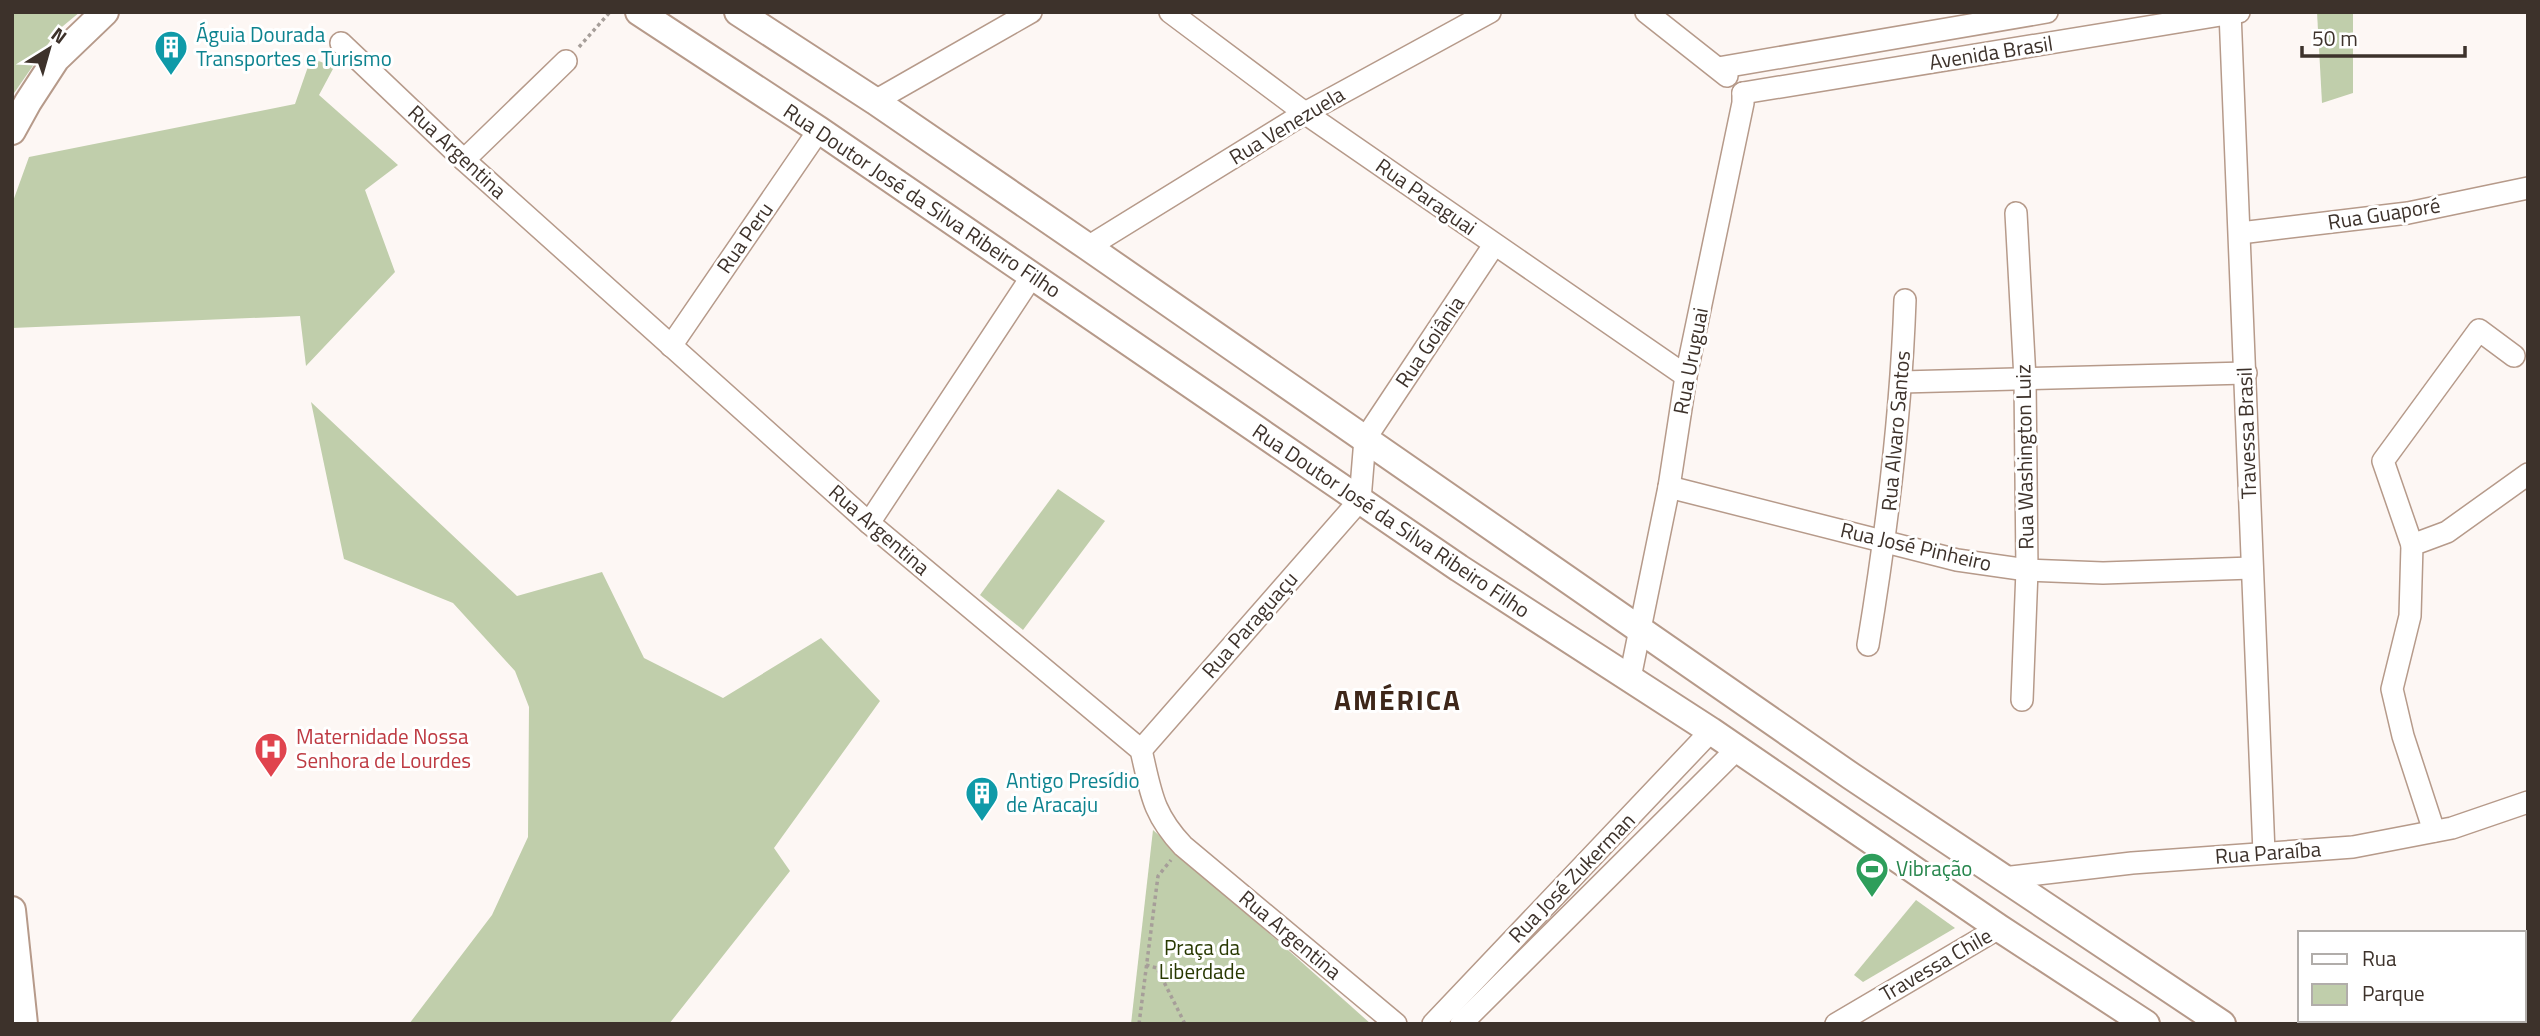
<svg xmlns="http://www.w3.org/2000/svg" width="2540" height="1036" font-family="'Titillium Web',sans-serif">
<rect width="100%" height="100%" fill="#fdf7f4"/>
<!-- green -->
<g fill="#c0ceab">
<path d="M 12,12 L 80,12 L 57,31 L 12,96 Z"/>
<path d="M 2317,12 L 2353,12 L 2353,93 L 2322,103 Z"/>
<path d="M 311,58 L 334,67 L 319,95 L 398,165 L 365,190 L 395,272 L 306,366 L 300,316 L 12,328 L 12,204 L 29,157 L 295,104 Z"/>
<path d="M 311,402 L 517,596 L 602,572 L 644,658 L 723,698 L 821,638 L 880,701 L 774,848 L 790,871 L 669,1024 L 409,1024 L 492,915 L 528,837 L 529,707 L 515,671 L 453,603 L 344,559 Z"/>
<path d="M 1058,489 L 1105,521 L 1023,630 L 980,595 Z"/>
<path d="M 1153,830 L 1371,1024 L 1131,1024 Z"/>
<path d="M 1916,900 L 1955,928 L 1863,982 L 1854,975 Z"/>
</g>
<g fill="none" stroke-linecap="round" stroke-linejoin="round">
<defs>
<g id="minor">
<path d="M 1170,12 L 1305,113 L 1686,376"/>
<path d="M 1646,12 L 1727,76"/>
<path d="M 2230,12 L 2264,853"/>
<path d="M 341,43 L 464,160 L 869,523 L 1141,750 C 1151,792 1152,813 1183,846 L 1396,1024"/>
<path d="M 1718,68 L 2047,12"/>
<path d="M 1743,93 L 2239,12"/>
<path d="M 875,101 L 1031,12"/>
<path d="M 464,160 L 566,61"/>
<path d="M 2016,213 L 2025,379 L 2027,570 L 2022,700"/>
<path d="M 2240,233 L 2408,213 L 2528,188"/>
<path d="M 1088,247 L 1305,113 L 1490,12"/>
<path d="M 671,346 L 819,130"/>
<path d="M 1902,382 L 2246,373"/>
<path d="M 1669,487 L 1957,560 L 2027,570 L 2103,573 L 2252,568"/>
<path d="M 869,523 L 1032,276"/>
<path d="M 2412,545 L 2383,461 L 2479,330 L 2514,356"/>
<path d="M 1868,645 C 1887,530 1901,416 1905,300"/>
<path d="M 1630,678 L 1669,487 L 1686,376 L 1743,103 L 1743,93"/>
<path d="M 1141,750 L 1360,500 L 1365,439 L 1494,245"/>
<path d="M 2434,831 L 2403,736 L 2392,689 L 2410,616 L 2412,545 L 2447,532 L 2528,474"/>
<path d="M 2003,878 L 2132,863 L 2353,847 L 2452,828 L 2528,802"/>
<path d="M 1433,1024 L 1711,731"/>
<path d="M 1461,1024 L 1737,749"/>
<path d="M 1836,1024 L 1999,928"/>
</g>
<g id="major">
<path d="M 639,12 L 819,130 L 1459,568 L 1711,731 L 1999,928 L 2146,1024"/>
<path d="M 738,12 L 875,101 L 1088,247 L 1851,776 L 2222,1024"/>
<path d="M 12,131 L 28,102 L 56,59 L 105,12"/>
<path d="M 12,910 L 24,1024"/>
</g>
</defs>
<!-- minor casing -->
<use href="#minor" stroke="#b69a8a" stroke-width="24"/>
<!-- major casing -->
<use href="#major" stroke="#b69a8a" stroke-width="30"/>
<!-- path -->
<g stroke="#a69e99" stroke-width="3.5" stroke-dasharray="3.5 3.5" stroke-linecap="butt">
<path d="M 579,47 L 610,12"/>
<path d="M 1146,965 L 1157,968 L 1185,1024"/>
<path d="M 1139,1024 L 1158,876 L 1171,860"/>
</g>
<!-- minor -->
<use href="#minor" stroke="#fff" stroke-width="21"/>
<!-- major -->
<use href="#major" stroke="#fff" stroke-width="26"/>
</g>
<!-- icons -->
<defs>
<symbol id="building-pin" viewBox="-11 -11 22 30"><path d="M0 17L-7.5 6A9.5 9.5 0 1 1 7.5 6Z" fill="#0f9aa8" stroke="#fff"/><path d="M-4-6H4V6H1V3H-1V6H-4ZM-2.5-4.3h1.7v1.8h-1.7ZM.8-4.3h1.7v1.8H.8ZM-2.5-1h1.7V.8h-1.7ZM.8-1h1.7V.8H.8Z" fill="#fff"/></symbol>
<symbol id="hospital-pin" viewBox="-11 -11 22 30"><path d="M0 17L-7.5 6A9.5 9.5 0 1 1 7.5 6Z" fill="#e0444e" stroke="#fff"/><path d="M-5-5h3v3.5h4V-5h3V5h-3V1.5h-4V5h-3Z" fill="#fff"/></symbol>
<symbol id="stadium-pin" viewBox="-11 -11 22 30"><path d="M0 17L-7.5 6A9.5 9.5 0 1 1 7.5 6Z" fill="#2e9e5b" stroke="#fff"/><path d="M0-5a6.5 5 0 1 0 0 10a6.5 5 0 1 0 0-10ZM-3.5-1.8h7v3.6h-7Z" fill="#fff"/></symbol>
</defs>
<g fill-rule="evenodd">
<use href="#building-pin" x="152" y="28" width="38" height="52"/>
<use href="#hospital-pin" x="252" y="730" width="38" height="52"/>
<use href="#building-pin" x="963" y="774" width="38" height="52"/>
<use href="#stadium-pin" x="1853" y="850" width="38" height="52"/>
</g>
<g text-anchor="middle" stroke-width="6" stroke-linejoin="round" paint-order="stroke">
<!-- culture labels -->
<g font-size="21" fill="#0d838f" stroke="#fff" text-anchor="start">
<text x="196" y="42">Águia Dourada<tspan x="196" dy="24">Transportes e Turismo</tspan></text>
<text x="1006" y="788">Antigo Presídio<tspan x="1006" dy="24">de Aracaju</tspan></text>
</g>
<!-- street labels -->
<g font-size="21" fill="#3d322b" stroke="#fff">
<text transform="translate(1991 53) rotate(-9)" y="7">Avenida Brasil</text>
<text transform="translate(1287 126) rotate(-31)" y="7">Rua Venezuela</text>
<text transform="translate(457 152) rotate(43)" y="7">Rua Argentina</text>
<text transform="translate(1426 197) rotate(35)" y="7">Rua Paraguai</text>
<text transform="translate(922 201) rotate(34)" y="7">Rua Doutor José da Silva Ribeiro Filho</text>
<text transform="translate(2384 214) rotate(-9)" y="7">Rua Guaporé</text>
<text transform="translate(745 238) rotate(-55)" y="7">Rua Peru</text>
<text transform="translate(1430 342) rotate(-56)" y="7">Rua Goiânia</text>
<text transform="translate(1691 361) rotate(-79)" y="7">Rua Uruguai</text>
<text transform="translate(1896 431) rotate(-85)" y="7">Rua Alvaro Santos</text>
<text transform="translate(2247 433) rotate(-92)" y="7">Travessa Brasil</text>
<text transform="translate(2025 457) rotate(-91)" y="7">Rua Washington Luiz</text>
<text transform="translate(1391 521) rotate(34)" y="7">Rua Doutor José da Silva Ribeiro Filho</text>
<text transform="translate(879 530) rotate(41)" y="7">Rua Argentina</text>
<text transform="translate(1916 547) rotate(13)" y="7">Rua José Pinheiro</text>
<text transform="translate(1250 625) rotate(-49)" y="7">Rua Paraguaçu</text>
<text transform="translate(2268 853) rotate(-4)" y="7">Rua Paraíba</text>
<text transform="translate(1572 878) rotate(-46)" y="7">Rua José Zukerman</text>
<text transform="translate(1290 935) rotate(40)" y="7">Rua Argentina</text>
<text transform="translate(1936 965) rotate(-30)" y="7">Travessa Chile</text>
</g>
<!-- health labels -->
<g font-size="21" fill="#be3a42" stroke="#fff" text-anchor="start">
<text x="296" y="744">Maternidade Nossa<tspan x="296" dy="24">Senhora de Lourdes</tspan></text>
</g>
<!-- leisure labels -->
<g font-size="21" fill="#27864d" stroke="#fff" text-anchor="start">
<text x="1896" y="876">Vibração</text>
</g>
<!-- park labels -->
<g font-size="21" fill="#283800" stroke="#fff">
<text x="1202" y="955">Praça da<tspan x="1202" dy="24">Liberdade</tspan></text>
</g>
<!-- district labels -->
<g font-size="28" font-weight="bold" letter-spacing="2" fill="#3e271a" stroke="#fff">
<text x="1398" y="710">AMÉRICA</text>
</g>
</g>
<!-- border -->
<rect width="2540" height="1036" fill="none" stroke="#3d322b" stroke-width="28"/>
<!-- legend -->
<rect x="2298" y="931" width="228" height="91" fill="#ffffff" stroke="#b1adaa" stroke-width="2"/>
<rect x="2312" y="954" width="35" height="10" fill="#ffffff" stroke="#b1adaa" stroke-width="2"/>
<text x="2362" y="966" font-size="21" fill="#3d322b">Rua</text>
<rect x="2312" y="984" width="35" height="21" fill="#c0ceab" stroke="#b1adaa" stroke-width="2"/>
<text x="2362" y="1001" font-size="21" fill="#3d322b">Parque</text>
<!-- north arrow -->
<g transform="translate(49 49) rotate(37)" stroke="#ffffff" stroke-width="5" paint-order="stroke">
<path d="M0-5L12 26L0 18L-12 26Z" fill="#3d322b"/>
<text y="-10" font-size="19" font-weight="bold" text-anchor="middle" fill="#3d322b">N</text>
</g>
<!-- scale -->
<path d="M2302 46v10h163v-10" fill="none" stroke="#3d322b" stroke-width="3.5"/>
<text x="2312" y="46" font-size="21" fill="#3d322b" stroke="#ffffff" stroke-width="5" paint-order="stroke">50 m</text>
</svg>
